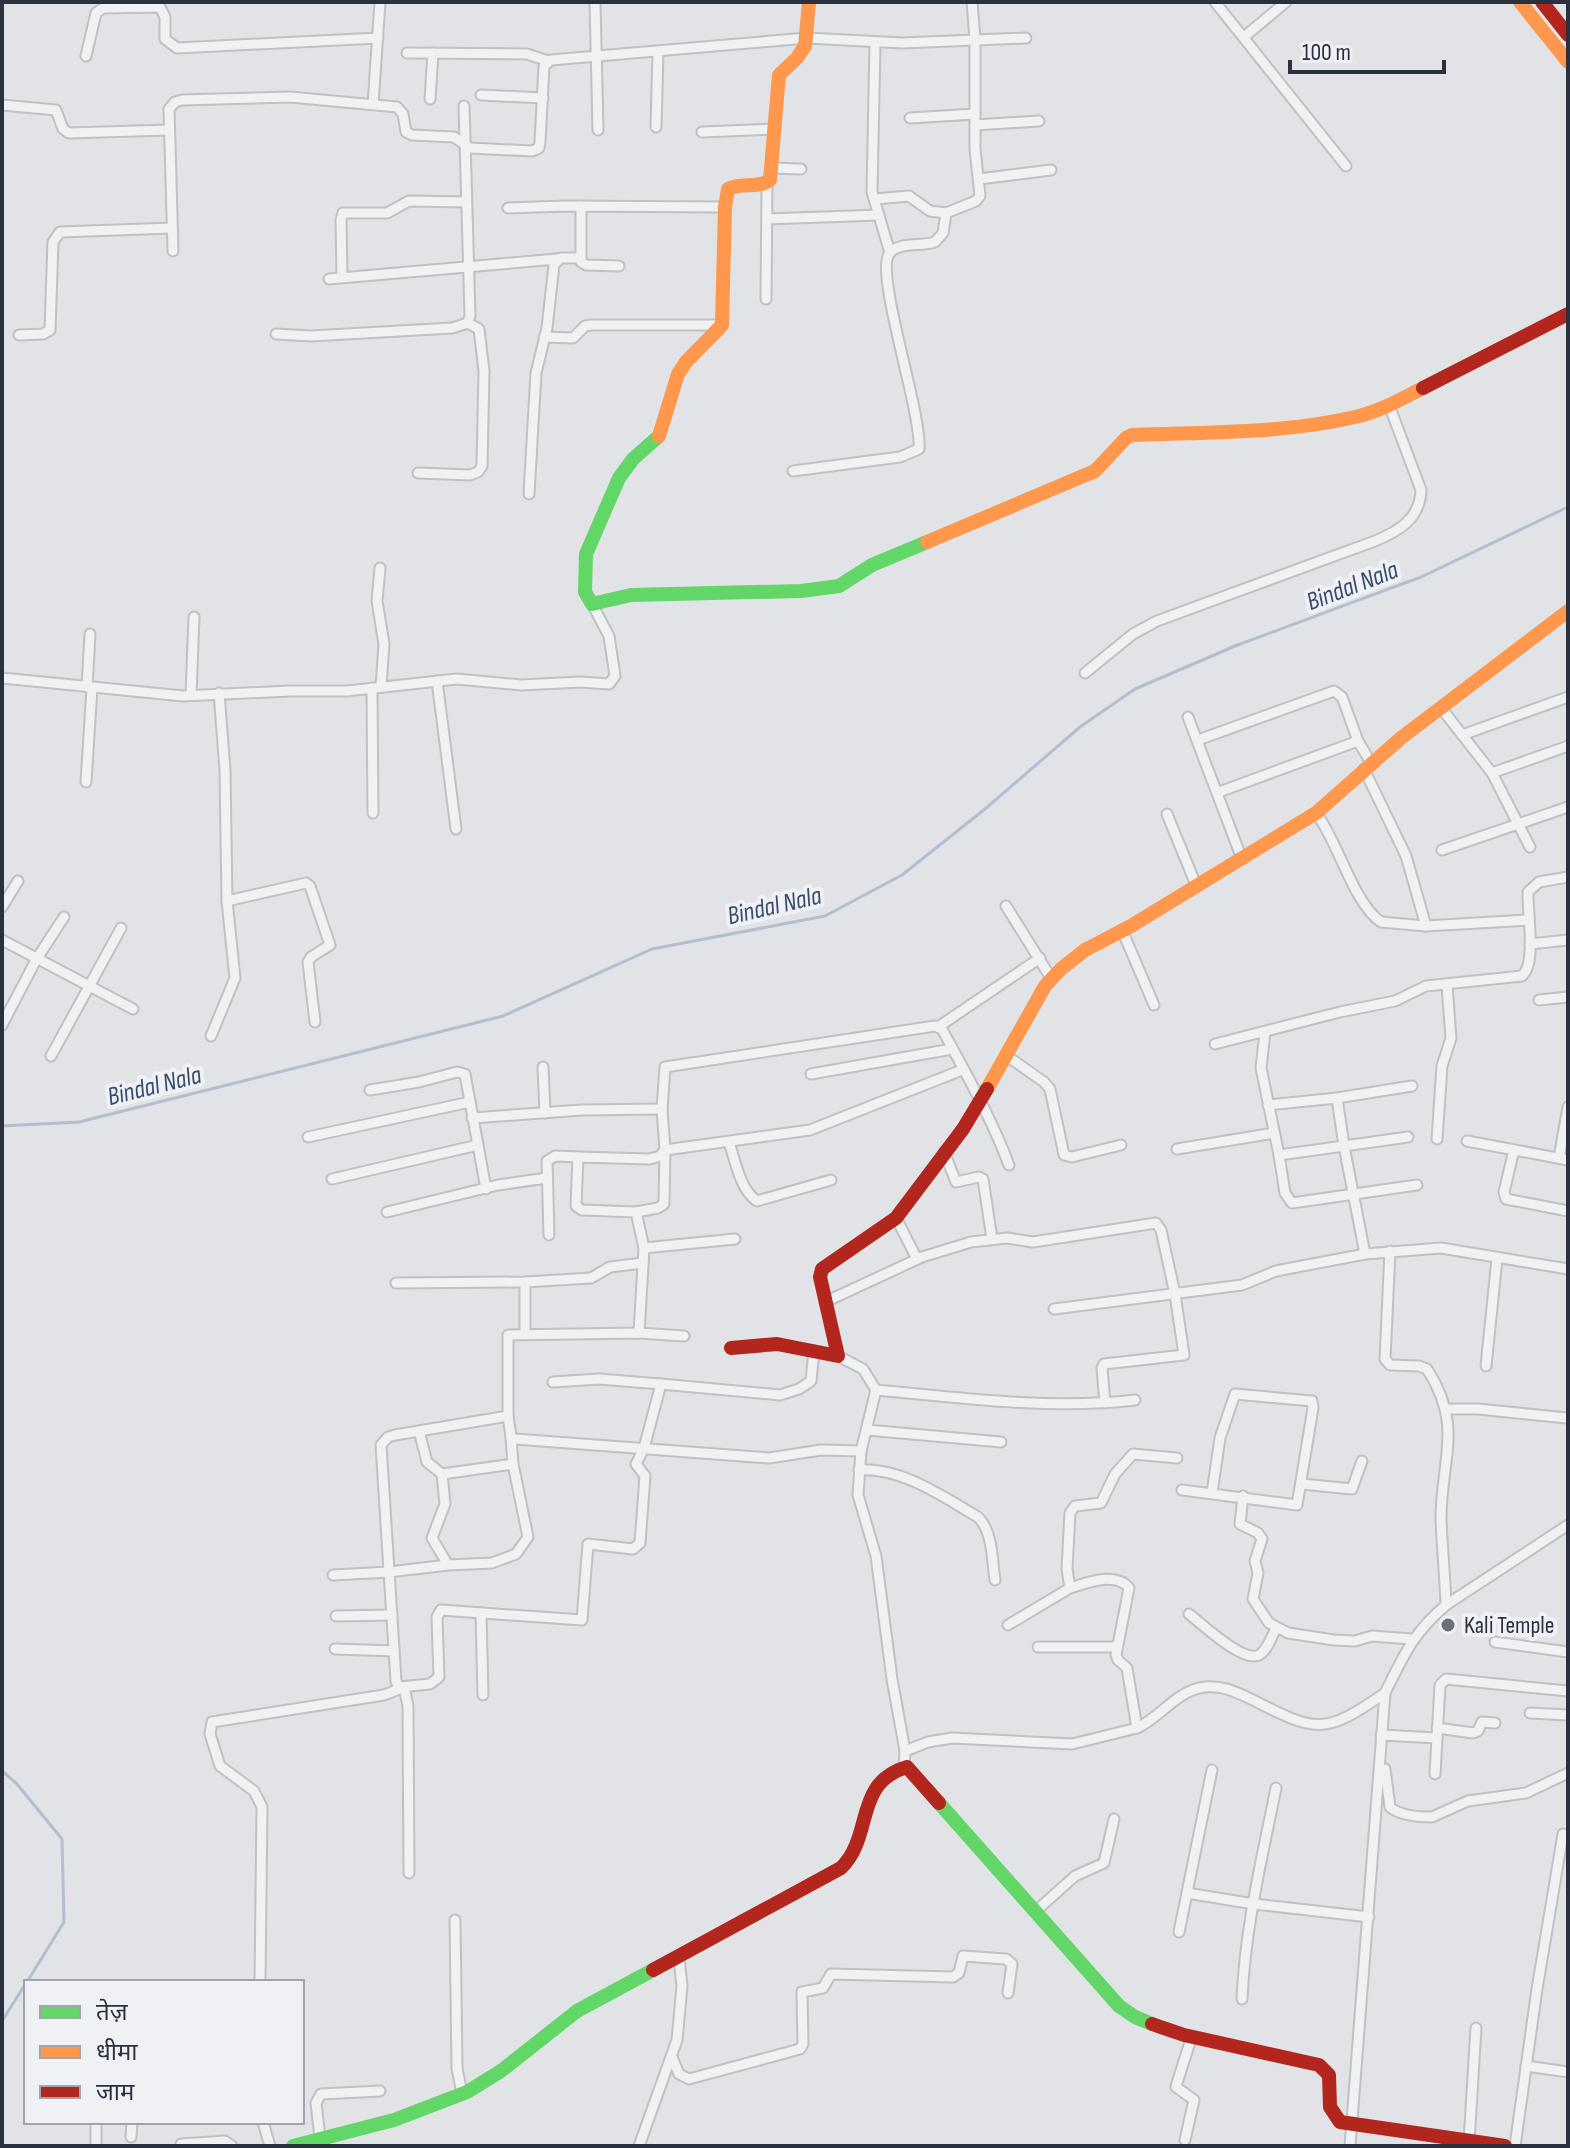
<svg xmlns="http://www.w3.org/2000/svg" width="1570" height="2148" font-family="'Sofia Sans Condensed','Noto Sans Devanagari',sans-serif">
<rect width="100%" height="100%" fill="#e2e3e6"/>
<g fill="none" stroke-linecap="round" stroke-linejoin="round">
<!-- stream -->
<g stroke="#b3bece" stroke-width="3">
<path d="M 2,1126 L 79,1122 L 503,1016 L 652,949 L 825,916 L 902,875 L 985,809 L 1080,727 L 1135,689 L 1235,646 L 1421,577 L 1568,507"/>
<path d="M 2,1771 L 16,1783 L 62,1839 L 64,1922 L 27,1982"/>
<path d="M 2,2021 L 26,1983"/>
</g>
<defs>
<g id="street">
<path d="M 595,2 L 598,130"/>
<path d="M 1215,2 L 1346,166"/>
<path d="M 1244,37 L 1286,2"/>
<path d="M 875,43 L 872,192 L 890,253"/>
<path d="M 407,53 L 527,54 L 548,61"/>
<path d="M 86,56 L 96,13 L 103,8 L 160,7 L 165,17 L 165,39 L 177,48 L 378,38"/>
<path d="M 481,95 L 543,98"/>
<path d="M 430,99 L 433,53"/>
<path d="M 373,104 L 380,2"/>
<path d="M 2,105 L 56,110 L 63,129 L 69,133 L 169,130"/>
<path d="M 910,118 L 975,114"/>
<path d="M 975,125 L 1039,121"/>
<path d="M 656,127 L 658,52"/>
<path d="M 702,132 L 775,129"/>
<path d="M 772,168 L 801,169"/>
<path d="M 979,179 L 1051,170"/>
<path d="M 874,199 L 909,196 L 930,211 L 946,213"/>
<path d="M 581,206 L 581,262 L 586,265 L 619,266"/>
<path d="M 508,208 L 565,206 L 725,207"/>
<path d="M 767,219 L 879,215"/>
<path d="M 173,251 L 169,109 L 175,102 L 182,100 L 290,97 L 397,107 L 403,114 L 406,132 L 412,135 L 454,137 L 470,148 L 532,151 L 539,148 L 540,142 L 544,66 L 551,60 L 807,38 L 902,43 L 1026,38"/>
<path d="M 342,277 L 341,220 L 343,213 L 387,213 L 409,201 L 466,202"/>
<path d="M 329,279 L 557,259"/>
<path d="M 766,299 L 767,184"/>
<path d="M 276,334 L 311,336 L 452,328 L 468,323 L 470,315 L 464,106"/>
<path d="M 19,335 L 43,334 L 50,330 L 53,242 L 60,232 L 172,228"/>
<path d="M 544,337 L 573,338 L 585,326 L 591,325 L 722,325"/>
<path d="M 793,471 L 900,457 L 919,449 C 922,413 875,275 889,254 C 898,241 922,247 935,242 L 943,233 L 946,213 L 976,201 L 980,196 L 975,149 L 975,39 L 972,2"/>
<path d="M 418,473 L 470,475 L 478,472 L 482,466 L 484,371 L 479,329 L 468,323"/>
<path d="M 529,494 L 536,373 L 547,328 L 554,265 L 560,258 L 580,258"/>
<path d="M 380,568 L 377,601 L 384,644 L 381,687"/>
<path d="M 1085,673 L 1133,634 L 1157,621 L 1375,541 C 1399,531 1420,519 1421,490 L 1389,405"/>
<path d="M 2,678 L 183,696 L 290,691 L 347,691 L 457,679 L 521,685 L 580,682 L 609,684 L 615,676 L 609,636 L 592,604"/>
<path d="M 437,681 L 456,829"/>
<path d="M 87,687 L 90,634"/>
<path d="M 372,688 L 373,813"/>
<path d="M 191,695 L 194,617"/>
<path d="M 1442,709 L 1492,773 L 1530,847"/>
<path d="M 1188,717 L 1242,859"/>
<path d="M 1462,735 L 1568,697"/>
<path d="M 1198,740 L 1334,691 L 1342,697 L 1358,741 L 1371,763"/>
<path d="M 1364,769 L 1406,856 L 1426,926"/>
<path d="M 1492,773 L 1568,746"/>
<path d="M 86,782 L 92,688"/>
<path d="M 1219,792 L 1358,741"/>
<path d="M 1316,813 C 1338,841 1353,903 1381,922 L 1426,926 L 1528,920"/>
<path d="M 1167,814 L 1196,885"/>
<path d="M 1442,850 L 1568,807"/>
<path d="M 227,901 L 306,883 L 310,886 L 330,945 L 311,957 L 308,962 L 315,1022"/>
<path d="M 1006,906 L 1051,978"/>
<path d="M 2,907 L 18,881"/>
<path d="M 1122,930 L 1154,1005"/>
<path d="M 2,940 L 133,1009"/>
<path d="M 1530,944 L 1568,940"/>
<path d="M 1539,1000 L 1568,997"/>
<path d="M 2,1025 L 36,960 L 64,917"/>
<path d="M 938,1027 L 1040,958"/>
<path d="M 1265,1032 L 1261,1068 L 1279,1155 L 1344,1146 L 1337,1098 L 1412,1086"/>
<path d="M 211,1036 L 235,978 L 227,901 L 225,770 L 219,693"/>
<path d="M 1215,1044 L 1340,1012 L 1395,1001 L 1426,986 L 1522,976 C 1537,963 1527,912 1528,892 L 1539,882 L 1568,877"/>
<path d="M 51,1056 L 121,928"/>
<path d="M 1007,1056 L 1044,1082 L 1050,1089 L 1064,1155 L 1072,1157 L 1121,1145"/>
<path d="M 543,1067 L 545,1113"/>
<path d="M 811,1074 L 952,1049"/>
<path d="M 370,1090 L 419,1082 L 457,1072 L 465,1074 L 486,1189"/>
<path d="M 1268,1105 L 1337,1098"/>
<path d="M 472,1118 L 582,1110 L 662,1109"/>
<path d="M 308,1137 L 470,1102"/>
<path d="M 1408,1137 L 1344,1146 L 1365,1254 L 1441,1248 L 1568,1269"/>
<path d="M 1437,1139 L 1442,1066 L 1451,1038 L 1447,985"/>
<path d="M 1467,1141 L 1568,1160"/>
<path d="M 729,1142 C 735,1160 740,1190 757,1201 L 831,1180"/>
<path d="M 1177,1149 L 1274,1133"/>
<path d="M 1514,1150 L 1504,1192 L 1506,1199 L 1568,1211"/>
<path d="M 944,1152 L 956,1182 L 979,1177 L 983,1179 L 992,1239"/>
<path d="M 1279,1155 L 1285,1193 L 1292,1203 L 1417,1185"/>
<path d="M 1559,1158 L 1568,1107"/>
<path d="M 332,1179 L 478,1145"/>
<path d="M 387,1212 L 498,1185 L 547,1178"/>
<path d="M 636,1212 L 658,1208 L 664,1204 L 665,1150 L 662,1109 L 665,1067 L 935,1026 L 942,1029 C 966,1074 991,1117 1009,1165"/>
<path d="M 896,1218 L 917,1259"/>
<path d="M 549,1235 L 547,1161 L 555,1156 L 578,1157"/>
<path d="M 644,1248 L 735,1239"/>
<path d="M 1390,1251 L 1385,1359 L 1390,1365 L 1419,1366 L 1427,1369 C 1464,1426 1441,1459 1441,1519 C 1442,1547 1445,1576 1446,1605"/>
<path d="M 525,1282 L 525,1334"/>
<path d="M 396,1283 L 525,1282 L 591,1278 L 610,1267 L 643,1263"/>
<path d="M 825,1302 L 922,1257 L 971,1242 L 1007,1238 L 1033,1242 L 1156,1223 L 1161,1230 L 1175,1294 L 1184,1355 L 1104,1364 L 1102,1368 L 1105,1403"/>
<path d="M 1054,1309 L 1242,1285 L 1276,1271 L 1365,1254"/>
<path d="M 639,1333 L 644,1248 L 636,1212 L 582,1210 L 576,1206 L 578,1157 L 650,1159 L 660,1156 L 665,1150 L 810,1130 L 962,1070"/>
<path d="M 684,1336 L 639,1333 L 508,1335 L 508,1416 L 511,1437 L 515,1439 L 769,1458 L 821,1450 L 861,1451"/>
<path d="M 838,1356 L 863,1369 L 876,1390 L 861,1451 L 858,1495 L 876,1556 L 892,1679 L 905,1751 L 904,1767"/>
<path d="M 1486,1366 L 1497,1259"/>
<path d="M 553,1382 L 599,1379 L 661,1384"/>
<path d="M 876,1390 C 962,1398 1049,1410 1135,1400"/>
<path d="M 1446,1409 L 1478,1409 L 1567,1418"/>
<path d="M 508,1416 L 395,1435 L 388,1437 L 381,1445 L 396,1681 L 399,1687 L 430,1684 L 439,1677 L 437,1617 L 441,1610 L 582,1620 L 588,1544 L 633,1549 L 640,1543 L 645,1476 L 636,1464 L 644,1448 L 661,1384 L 780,1395 L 799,1389 L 811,1381 L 814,1351"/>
<path d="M 867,1430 L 1001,1442"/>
<path d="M 419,1431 L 427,1462 L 442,1474 L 513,1464"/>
<path d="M 1177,1458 L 1133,1454 L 1115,1474 L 1101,1503 L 1075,1506 L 1070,1513 L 1067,1569 L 1070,1588 C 1087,1583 1116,1571 1129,1588 L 1116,1655 L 1118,1660 L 1127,1668 L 1137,1728 C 1161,1717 1177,1690 1205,1687 C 1222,1685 1236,1692 1251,1699 C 1317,1733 1324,1735 1385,1693"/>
<path d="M 859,1470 C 901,1467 942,1496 978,1517 C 993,1532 992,1560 995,1580"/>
<path d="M 442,1474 L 445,1504 L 432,1538 L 448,1565 L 492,1563 L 516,1554 L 528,1537 L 513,1464 L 511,1437"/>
<path d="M 1302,1484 L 1352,1489 L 1362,1461"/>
<path d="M 1182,1490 L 1297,1505 L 1313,1408 L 1312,1401 L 1235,1394 L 1220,1438 L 1212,1493"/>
<path d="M 1243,1496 L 1240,1524 L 1258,1533 L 1262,1539 L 1255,1561 L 1258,1573 L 1253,1599 L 1269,1623 L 1288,1633 L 1334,1640 L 1355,1641 L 1372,1636 L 1412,1639"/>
<path d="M 333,1575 L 389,1572 L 448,1565"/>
<path d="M 481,1613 L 483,1695"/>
<path d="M 1189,1614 C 1202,1624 1243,1663 1259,1655 C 1267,1651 1272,1636 1276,1628"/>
<path d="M 336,1616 L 392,1615"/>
<path d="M 1008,1625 L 1070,1588"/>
<path d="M 1495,1642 L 1568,1652"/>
<path d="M 1038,1647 L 1116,1647"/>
<path d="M 335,1649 L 394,1651"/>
<path d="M 404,1687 L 408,1706 L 409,1873"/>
<path d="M 1530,1713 L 1568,1715"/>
<path d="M 1437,1728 L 1473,1733 L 1478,1731 L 1482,1722 L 1495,1723"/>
<path d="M 1381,1735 L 1437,1738 L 1440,1685 L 1446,1679 L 1568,1691"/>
<path d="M 905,1751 L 928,1742 L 952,1738 L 1072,1744 L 1137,1728"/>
<path d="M 1385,1769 L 1390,1807 C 1400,1816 1418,1817 1432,1817 L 1468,1801 L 1526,1793 L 1568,1773"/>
<path d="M 1435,1774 L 1437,1738"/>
<path d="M 1187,1893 L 1254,1904 L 1369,1917"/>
<path d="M 1036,1911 L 1075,1876 L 1104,1863 L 1114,1819"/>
<path d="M 455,1920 L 457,2068 L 462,2094"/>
<path d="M 1179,1932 L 1212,1770"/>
<path d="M 260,1982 L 262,1807 L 254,1791 L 220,1766 L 210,1734 L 212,1722 L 384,1695 L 402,1688"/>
<path d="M 1242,1999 C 1245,1928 1262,1858 1276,1788"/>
<path d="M 672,2057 L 679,2074 L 689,2079 L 800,2049 L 803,2044 L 802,1992 L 823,1988 L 831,1974 L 953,1977 L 959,1973 L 963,1956 L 1006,1959 L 1012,1964 L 1008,1993"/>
<path d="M 1526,2066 L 1568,2072"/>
<path d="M 263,2122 L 270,2146"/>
<path d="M 131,2137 L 132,2122"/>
<path d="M 320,2138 L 316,2103 L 321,2094 L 380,2091"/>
<path d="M 1185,2140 L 1194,2100 L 1176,2087 L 1177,2083 L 1192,2036"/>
<path d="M 1469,2142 L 1476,2028"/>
<path d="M 181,2144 L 225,2141 L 232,2146"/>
<path d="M 96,2146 L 96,2122"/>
<path d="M 639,2146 L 677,2040 L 682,1986 L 679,1958"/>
<path d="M 1350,2146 L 1385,1693 C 1404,1655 1413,1633 1446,1605 L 1568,1525"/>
<path d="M 1515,2146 L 1537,1989 L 1563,1834"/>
</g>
</defs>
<!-- street casing -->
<use href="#street" stroke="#c0c1c4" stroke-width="13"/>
<!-- street -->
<use href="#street" stroke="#f0f1f3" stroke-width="9"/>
<!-- fast -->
<g stroke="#63d668" stroke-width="14">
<path d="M 659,436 L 633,459 L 619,478 L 586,554 L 585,592 L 592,604 L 631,595 L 801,591 L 839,586 L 872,565 L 927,542"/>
<path d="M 939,1803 L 1119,2006 L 1135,2017 L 1152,2024"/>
<path d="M 293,2146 L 394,2120 L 467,2092 L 501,2071 L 577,2011 L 653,1970"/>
</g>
<!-- slow -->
<g stroke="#ff974d" stroke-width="14">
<path d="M 1520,2 L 1568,62"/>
<path d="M 659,436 L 678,374 L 686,362 L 722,325 L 725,207 L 728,189 C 742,182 757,189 770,180 L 779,75 L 797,58 L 805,46 L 809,2"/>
<path d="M 927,542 L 1095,471 L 1126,438 L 1132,435 C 1206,432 1282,434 1355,417 C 1379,412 1401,399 1423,388"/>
<path d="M 987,1089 L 1045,986 L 1061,969 L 1085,950 L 1131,926 L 1316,813 L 1401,738 L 1568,611"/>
</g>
<!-- jam -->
<g stroke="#b3261e" stroke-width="14">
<path d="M 1542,2 L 1568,35"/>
<path d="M 1423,388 L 1568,314"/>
<path d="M 731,1348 L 777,1344 L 838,1356 L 820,1277 L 822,1269 L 896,1218 L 963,1129 L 987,1089"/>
<path d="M 653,1970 L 841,1868 C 874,1836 853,1783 907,1767 L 939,1803"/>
<path d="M 1152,2024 L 1184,2035 L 1319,2065 L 1329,2075 L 1330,2107 L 1340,2122 L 1505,2146"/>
</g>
</g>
<!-- markers -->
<circle fill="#6a6f78" stroke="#eff1f5" stroke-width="3" cx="1448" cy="1625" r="8"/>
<g text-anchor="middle" stroke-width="8" stroke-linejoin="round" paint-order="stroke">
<!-- poi labels -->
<g font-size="24" fill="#2a303d" stroke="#eff1f5" text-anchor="start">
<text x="1464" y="1633">Kali Temple</text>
</g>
<!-- water labels -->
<g font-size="26" font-style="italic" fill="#394c6d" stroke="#eff1f5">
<text transform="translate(1352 585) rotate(-21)" y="9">Bindal Nala</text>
<text transform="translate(774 905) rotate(-13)" y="9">Bindal Nala</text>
<text transform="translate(154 1085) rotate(-14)" y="9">Bindal Nala</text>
</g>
</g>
<!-- border -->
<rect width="1570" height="2148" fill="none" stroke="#2a303d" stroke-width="8"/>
<!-- legend -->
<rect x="24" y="1980" width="280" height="144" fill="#eff1f5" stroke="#a0a4ab" stroke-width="2"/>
<rect x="40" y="2006" width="40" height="12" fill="#63d668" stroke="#a0a4ab" stroke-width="2"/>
<text x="96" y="2020" font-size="24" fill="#2a303d">तेज़</text>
<rect x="40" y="2046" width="40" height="12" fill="#ff974d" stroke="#a0a4ab" stroke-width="2"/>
<text x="96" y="2060" font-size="24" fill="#2a303d">धीमा</text>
<rect x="40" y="2086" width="40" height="12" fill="#b3261e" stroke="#a0a4ab" stroke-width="2"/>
<text x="96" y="2100" font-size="24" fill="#2a303d">जाम</text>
<!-- scale -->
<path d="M1290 60v12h154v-12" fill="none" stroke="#2a303d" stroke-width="4"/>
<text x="1302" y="60" font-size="24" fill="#2a303d" stroke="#eff1f5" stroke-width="6" paint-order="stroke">100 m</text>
</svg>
